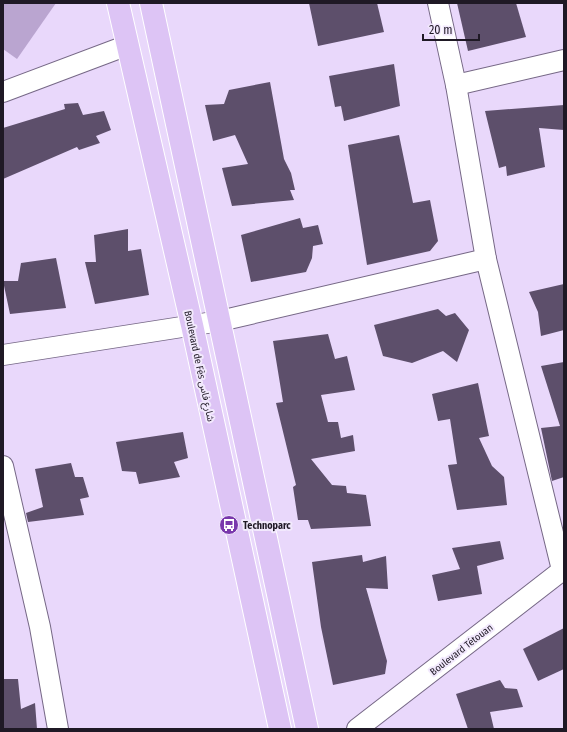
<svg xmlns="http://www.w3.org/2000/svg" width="567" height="732" font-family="'Fira Sans Condensed','Noto Sans Arabic',sans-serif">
<rect width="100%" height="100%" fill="#e9d8fb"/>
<!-- green -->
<path fill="#baa5d0" d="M 3,3 L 56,3 L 17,59 L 3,49 Z"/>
<!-- building -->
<g fill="#5d4f6b">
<path d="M 309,3 L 377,3 L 384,32 L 318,46 Z"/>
<path d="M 457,3 L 516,3 L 526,37 L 468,51 Z"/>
<path d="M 394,64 L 400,106 L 344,121 L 341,106 L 335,107 L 329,76 Z"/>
<path d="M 270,82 L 284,159 L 291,173 L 295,190 L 290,190 L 294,200 L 232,206 L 222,168 L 248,164 L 235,135 L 213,141 L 205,105 L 224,104 L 229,90 Z"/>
<path d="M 78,103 L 83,115 L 104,111 L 111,130 L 96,136 L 100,143 L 79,150 L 77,147 L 3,179 L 3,128 L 65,109 L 64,104 Z"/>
<path d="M 564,105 L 564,130 L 539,128 L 545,167 L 507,176 L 506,166 L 499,168 L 485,111 Z"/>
<path d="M 399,135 L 413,203 L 430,200 L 438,241 L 430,251 L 367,265 L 348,145 Z"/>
<path d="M 300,218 L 303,228 L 318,225 L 323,244 L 313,246 L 312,258 L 306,272 L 251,282 L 241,235 Z"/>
<path d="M 128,229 L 128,251 L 141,249 L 149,295 L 95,304 L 85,262 L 96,262 L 94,235 Z"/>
<path d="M 56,258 L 66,308 L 10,314 L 3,281 L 18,281 L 21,263 Z"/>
<path d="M 564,284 L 564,330 L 541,336 L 538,312 L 529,292 Z"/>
<path d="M 438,309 L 446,316 L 455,313 L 469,330 L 457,362 L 443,351 L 412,363 L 383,356 L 374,325 Z"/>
<path d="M 328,334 L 335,359 L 347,356 L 355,390 L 321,395 L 328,422 L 338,422 L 341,438 L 353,435 L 355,451 L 311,459 L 332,485 L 346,486 L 347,493 L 366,495 L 371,526 L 311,529 L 308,520 L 298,520 L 293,487 L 296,485 L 276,403 L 283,402 L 273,341 Z"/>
<path d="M 564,362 L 564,477 L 552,481 L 541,428 L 560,426 L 541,366 Z"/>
<path d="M 478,383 L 489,436 L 479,438 L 492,466 L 504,477 L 507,505 L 457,510 L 448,465 L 457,464 L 450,419 L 438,421 L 432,394 Z"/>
<path d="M 183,432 L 188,458 L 174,462 L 180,477 L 139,484 L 136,472 L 122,471 L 116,442 Z"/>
<path d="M 71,463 L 75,477 L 83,477 L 89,497 L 80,499 L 84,515 L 28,522 L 26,513 L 43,507 L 35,469 Z"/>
<path d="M 500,541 L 504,559 L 477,566 L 482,594 L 438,601 L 432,575 L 460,569 L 452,548 Z"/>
<path d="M 362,555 L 363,562 L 386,556 L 388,589 L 366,588 L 387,661 L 385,674 L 333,685 L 321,627 L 312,562 Z"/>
<path d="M 564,628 L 564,669 L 538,681 L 523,649 Z"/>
<path d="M 3,679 L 18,679 L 21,709 L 35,703 L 37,729 L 3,729 Z"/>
<path d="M 500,680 L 505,688 L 517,689 L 523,707 L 490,712 L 494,729 L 468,729 L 456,694 Z"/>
</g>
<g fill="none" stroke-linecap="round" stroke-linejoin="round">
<defs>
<g id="minor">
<path d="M 438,3 L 456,85 L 486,259 L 562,570"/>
<path d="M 456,85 L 564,60"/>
<path d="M 3,92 L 128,45"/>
<path d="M 3,355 L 220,321 L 486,259"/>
<path d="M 3,466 L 40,627 L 58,729"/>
<path d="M 357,729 L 564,569"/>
</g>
<g id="major">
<path d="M 118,3 L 192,325 L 280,729"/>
<path d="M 151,3 L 307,729"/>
</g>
</defs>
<!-- minor casing -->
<use href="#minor" stroke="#766886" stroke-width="22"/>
<!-- major casing -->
<use href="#major" stroke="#fff" stroke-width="24"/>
<!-- minor -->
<use href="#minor" stroke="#fff" stroke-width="20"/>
<!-- major -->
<use href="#major" stroke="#ddc4f5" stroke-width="22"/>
</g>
<!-- icons -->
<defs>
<symbol id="bus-disc" viewBox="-11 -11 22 22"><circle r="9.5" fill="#7937ac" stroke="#f2e9fd"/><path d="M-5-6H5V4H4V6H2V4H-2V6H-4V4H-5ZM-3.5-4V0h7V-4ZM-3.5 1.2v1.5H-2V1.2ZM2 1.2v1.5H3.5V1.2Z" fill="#fff"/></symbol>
</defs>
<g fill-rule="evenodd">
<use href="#bus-disc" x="218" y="514" width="22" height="22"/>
</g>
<g text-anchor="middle" stroke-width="4" stroke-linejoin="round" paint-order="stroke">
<!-- street labels -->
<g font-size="10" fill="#1f1925" stroke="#f2e9fd">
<text transform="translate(200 366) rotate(78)" y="4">Boulevard de Fès شارع فاس</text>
<text transform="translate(461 649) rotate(-38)" y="4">Boulevard Tétouan</text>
</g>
<!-- poi labels -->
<g font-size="10" font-weight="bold" fill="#1f1925" stroke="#f2e9fd" text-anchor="start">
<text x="243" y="529">Technoparc</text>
</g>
</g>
<!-- border -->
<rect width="567" height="732" fill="none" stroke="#1f1925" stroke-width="8"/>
<!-- scale -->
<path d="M423 34v6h56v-6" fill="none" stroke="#1f1925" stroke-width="2"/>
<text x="429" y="34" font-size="12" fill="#1f1925" stroke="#f2e9fd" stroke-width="3" paint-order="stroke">20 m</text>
</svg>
